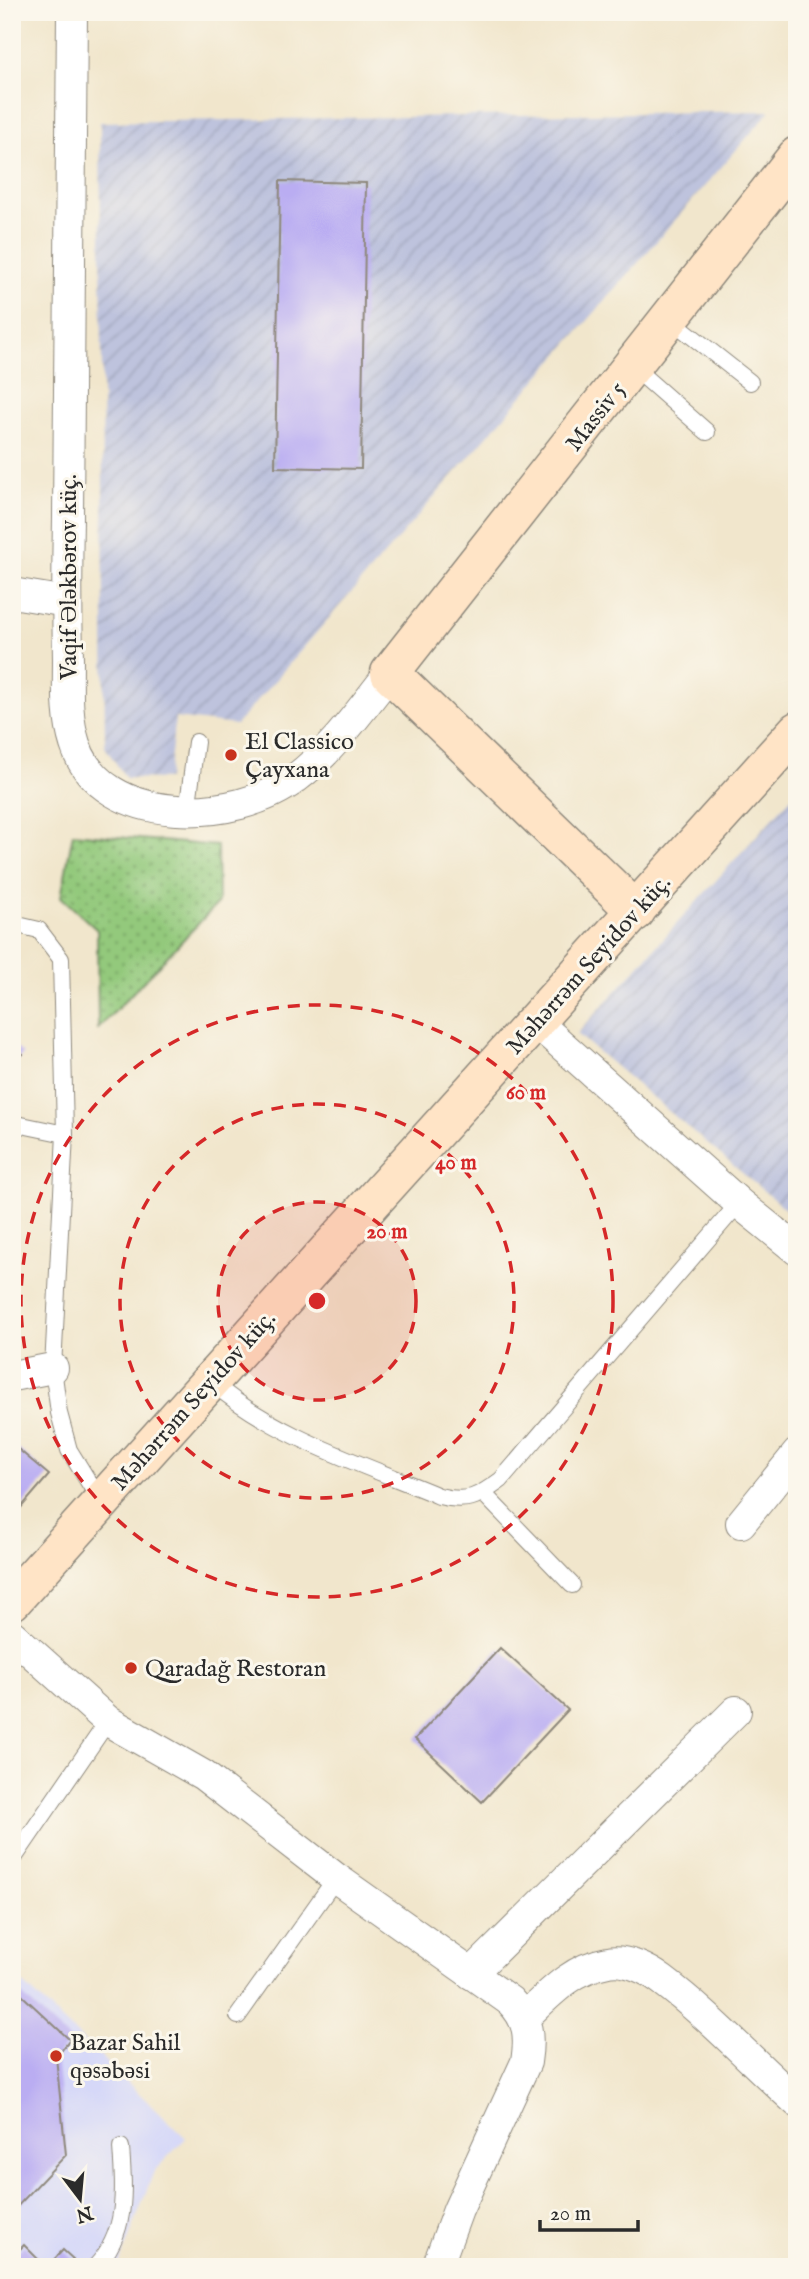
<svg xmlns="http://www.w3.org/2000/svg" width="809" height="2279" font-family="'IM FELL English',serif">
<defs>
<pattern id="industrial-furrows" width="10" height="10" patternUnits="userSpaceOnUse" patternTransform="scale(1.75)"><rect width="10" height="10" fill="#bec3dd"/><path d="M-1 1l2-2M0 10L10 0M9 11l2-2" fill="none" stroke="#a3a8be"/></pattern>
<pattern id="grass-dots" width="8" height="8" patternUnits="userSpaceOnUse" patternTransform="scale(1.75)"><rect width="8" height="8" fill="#93c97b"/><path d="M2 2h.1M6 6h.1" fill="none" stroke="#78a365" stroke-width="1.8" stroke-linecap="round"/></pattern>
</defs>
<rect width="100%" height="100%" fill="#fbf7ec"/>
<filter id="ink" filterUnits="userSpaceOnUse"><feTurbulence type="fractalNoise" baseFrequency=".0143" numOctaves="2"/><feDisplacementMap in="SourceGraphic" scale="14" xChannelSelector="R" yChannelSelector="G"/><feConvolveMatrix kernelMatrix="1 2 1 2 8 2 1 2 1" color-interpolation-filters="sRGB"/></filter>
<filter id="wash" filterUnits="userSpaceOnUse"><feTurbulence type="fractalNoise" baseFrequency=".00686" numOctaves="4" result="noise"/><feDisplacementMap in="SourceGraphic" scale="28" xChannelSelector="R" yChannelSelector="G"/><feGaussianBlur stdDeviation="1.57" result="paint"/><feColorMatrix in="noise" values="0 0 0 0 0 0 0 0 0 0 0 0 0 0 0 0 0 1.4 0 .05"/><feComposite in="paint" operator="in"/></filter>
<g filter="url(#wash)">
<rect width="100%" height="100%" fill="#f1e6cc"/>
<!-- built -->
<path fill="#d6d8f8" d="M 12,1973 L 186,2138 L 154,2171 L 118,2267 L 12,2267 Z"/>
<!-- industrial -->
<g fill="url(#industrial-furrows)">
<path d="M 770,111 L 236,725 L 175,718 L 168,779 L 126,778 L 105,747 L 100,122 Z"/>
<path d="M 797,791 L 797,1219 L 577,1034 Z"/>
</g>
<!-- grass -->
<path fill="url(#grass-dots)" stroke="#5f7a53" stroke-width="2" d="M 73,833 L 217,846 L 218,903 L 98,1029 L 97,930 L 61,897 Z"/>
<g id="blocks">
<!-- building -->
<g fill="#baadf2">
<path d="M 280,181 L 366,183 L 361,469 L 275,467 Z"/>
<path d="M 12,1044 L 23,1054 L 12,1065 Z"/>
<path d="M 12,1444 L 49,1475 L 12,1518 Z"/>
<path d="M 500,1648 L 568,1710 L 482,1802 L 415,1739 Z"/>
<path d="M 12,1986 L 70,2040 L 56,2057 L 66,2155 L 12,2212 Z"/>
<path d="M 24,2245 L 38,2259 L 31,2267 L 12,2267 L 12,2257 Z"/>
<path d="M 63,2250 L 73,2259 L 66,2267 L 47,2267 Z"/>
</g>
</g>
</g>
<g filter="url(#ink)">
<use href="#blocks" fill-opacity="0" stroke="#8e887c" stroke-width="2"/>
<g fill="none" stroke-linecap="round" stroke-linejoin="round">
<defs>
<g id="lane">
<path d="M 670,319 L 750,382"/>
<path d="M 633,367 L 707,432"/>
<path d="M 187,812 L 196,742"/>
<path d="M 12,928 L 22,926 L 39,930 L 61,959 L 65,1134 L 53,1368 L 59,1413 L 69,1450 L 101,1502"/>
<path d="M 12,1123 L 65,1134"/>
<path d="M 210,1381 C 275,1437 360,1463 439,1496 C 468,1503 478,1497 501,1480 L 739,1203"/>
<path d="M 483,1493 L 572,1585"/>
<path d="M 12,1861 L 108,1721"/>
<path d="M 238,2016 L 336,1878"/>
<path d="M 95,2267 C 128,2233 124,2190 121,2147"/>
</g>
<g id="street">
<path d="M 72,12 C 70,181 69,349 68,517 C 67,565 67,612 68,659 C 68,687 66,716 75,744 C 101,828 237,824 296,778 C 333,750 361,709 390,673"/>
<path d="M 12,593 L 67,602"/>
<path d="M 536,1022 L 739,1203 L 797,1250"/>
<path d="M 12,1376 L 53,1368"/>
<path d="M 741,1523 L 797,1454"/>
<path d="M 12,1635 L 108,1721 L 203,1775 L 336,1878 L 510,2001 C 529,2020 530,2036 526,2062 L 458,2210 L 437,2267"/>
<path d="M 471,1974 L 736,1711"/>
<path d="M 525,2017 C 550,1993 573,1968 608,1962 C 625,1958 649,1970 662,1980 C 710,2016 752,2062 797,2102"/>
</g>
<g id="secondary">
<path d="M 636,911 L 390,673 L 797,156"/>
<path d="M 12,1601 L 797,731"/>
</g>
</defs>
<!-- lane casing -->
<use href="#lane" stroke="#8e887c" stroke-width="18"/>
<!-- street casing -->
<use href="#street" stroke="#8e887c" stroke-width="32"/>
<!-- secondary casing -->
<use href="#secondary" stroke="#8e887c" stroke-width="41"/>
<!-- lane -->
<use href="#lane" stroke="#fff" stroke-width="16"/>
<!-- street -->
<use href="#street" stroke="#fff" stroke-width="30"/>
<!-- secondary -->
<use href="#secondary" stroke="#ffe4c6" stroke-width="38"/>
</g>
</g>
<!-- distance rings -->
<circle cx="317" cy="1301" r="99" fill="#d62828" fill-opacity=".12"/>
<g fill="none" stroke="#d62828" stroke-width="3.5" stroke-dasharray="12 9">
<circle cx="317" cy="1301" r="99"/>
<circle cx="317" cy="1301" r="197"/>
<circle cx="317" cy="1301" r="296"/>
</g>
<!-- markers -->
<g fill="#c8321e" stroke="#fbf7ec" stroke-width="2.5">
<circle cx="231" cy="755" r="7"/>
<circle cx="131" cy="1668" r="7"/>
<circle cx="56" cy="2056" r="7"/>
</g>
<g text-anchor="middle" stroke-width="6" stroke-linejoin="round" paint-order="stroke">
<!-- street labels -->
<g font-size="24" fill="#2b2b2b" stroke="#fbf7ec">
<text transform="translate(595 416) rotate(-52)" y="8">Massiv 5</text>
<text transform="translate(68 577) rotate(-90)" y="8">Vaqif Ələkbərov küç.</text>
<text transform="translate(588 964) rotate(-48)" y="8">Məhərrəm Seyidov küç.</text>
<text transform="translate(193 1400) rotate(-48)" y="8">Məhərrəm Seyidov küç.</text>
</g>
<!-- poi labels -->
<g font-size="24" fill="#2b2b2b" stroke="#fbf7ec" text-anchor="start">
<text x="245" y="749">El Classico<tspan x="245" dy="28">Çayxana</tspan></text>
<text x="145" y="1676">Qaradağ Restoran</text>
<text x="70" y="2050">Bazar Sahil<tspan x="70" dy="28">qəsəbəsi</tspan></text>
</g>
</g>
<circle cx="317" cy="1301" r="10" fill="#d62828" stroke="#fbf7ec" stroke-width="3.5"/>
<g font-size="21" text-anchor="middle" font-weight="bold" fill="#d62828" stroke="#fbf7ec" stroke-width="6" stroke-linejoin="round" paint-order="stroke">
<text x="526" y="1099">60 m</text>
<text x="456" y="1169">40 m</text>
<text x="387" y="1238">20 m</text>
</g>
<!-- margin -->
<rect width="809" height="2279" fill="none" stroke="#fbf7ec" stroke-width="42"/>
<!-- north arrow -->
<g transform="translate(80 2199) rotate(164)" stroke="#fbf7ec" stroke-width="5" paint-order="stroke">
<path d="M0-5L12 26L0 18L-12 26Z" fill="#2b2b2b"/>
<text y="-10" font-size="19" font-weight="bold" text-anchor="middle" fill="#2b2b2b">N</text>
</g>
<!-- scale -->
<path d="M540 2220v10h98v-10" fill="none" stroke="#2b2b2b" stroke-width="3.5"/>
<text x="550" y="2220" font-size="21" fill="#2b2b2b" stroke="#fbf7ec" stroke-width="5" paint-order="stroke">20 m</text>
</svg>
